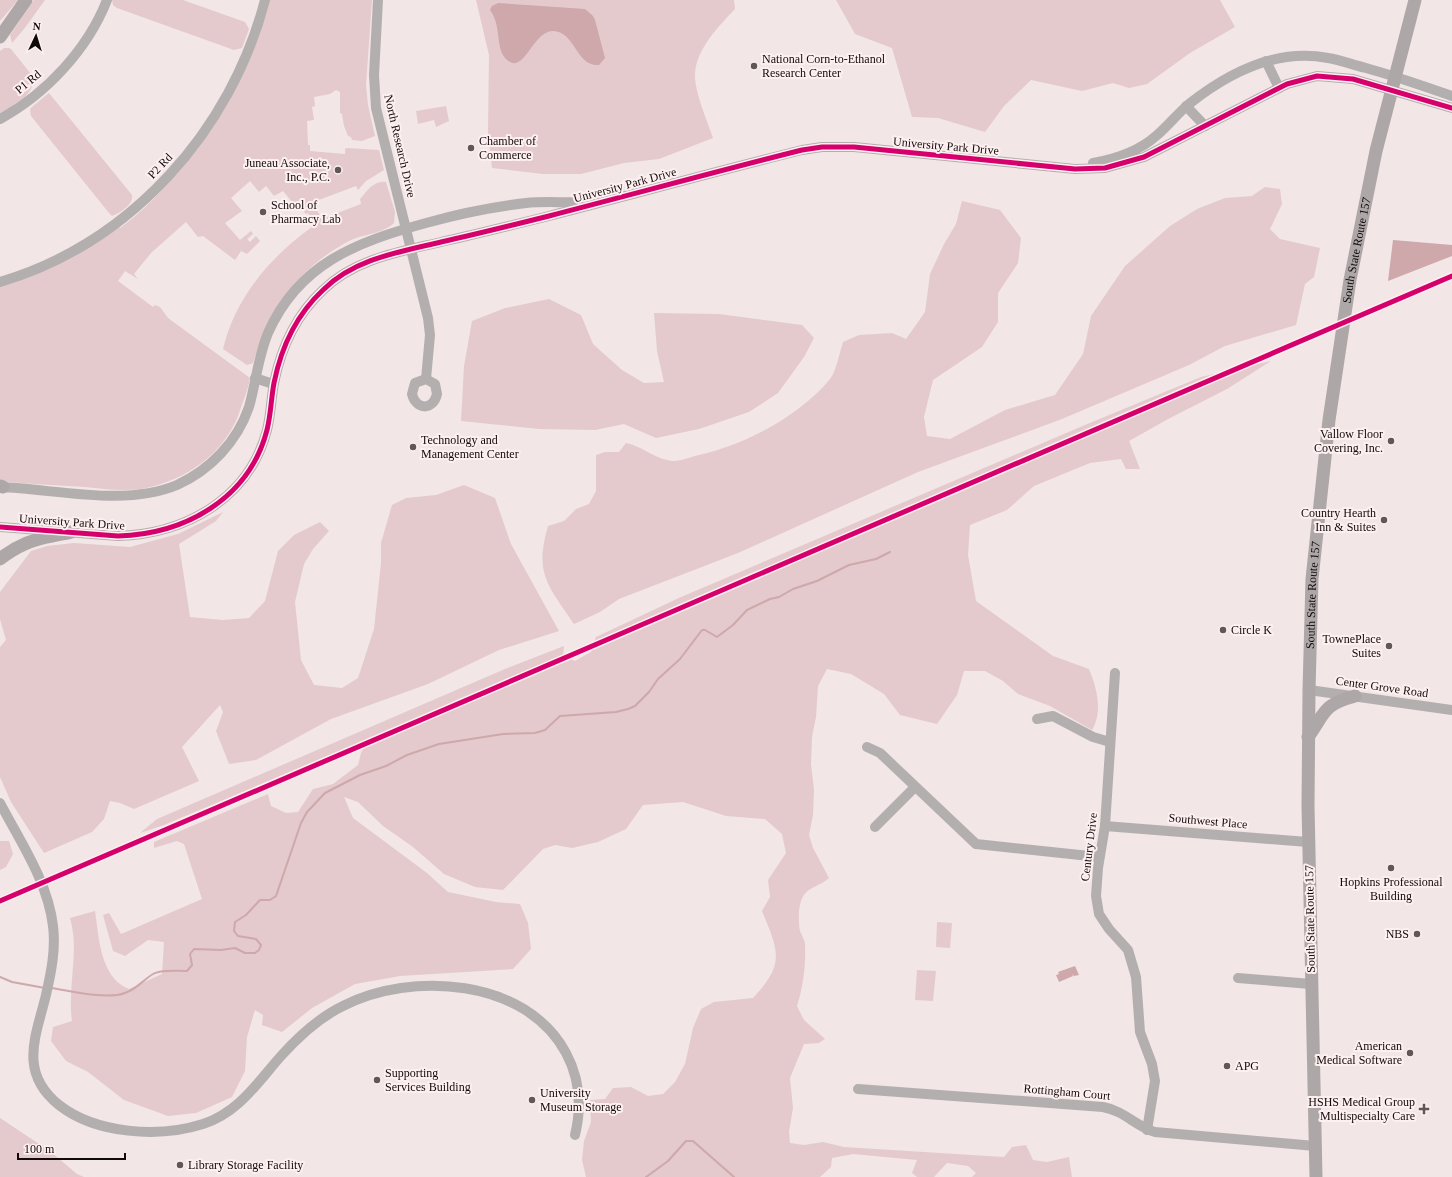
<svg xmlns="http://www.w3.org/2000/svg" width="1452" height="1177" font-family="Georgia,serif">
<rect width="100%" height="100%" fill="#f2e6e7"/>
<!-- green -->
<g fill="#e4cacc">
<path d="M 0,0 L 18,0 L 0,21 Z"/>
<path d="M 34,0 L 45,0 L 24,29 L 12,43 L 10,35 Z"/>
<path d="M 112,0 L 183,0 L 245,22 L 249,29 L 242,48 L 234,50 L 117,8 L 113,5 Z"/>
<path d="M 268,0 L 372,0 L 366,85 L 368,105 L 375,136 L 362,141 L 352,140 L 351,137 L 348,136 L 344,126 L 342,114 L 340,113 L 340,92 L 336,90 L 330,94 L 314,97 L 315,106 L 312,107 L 314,120 L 307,121 L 308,145 L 310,145 L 310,151 L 345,154 L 345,149 L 347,148 L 379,150 L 384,170 L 366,181 L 358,190 L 356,186 L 316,201 L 318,207 L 316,208 L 322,219 L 361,204 L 360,199 C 367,191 374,180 386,182 L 395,212 L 394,223 C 382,234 363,234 349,241 C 298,268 270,309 253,363 L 247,365 L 223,349 C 235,298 270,257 312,227 L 309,222 L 312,220 L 308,213 L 306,214 L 302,209 L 298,209 L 283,191 L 274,196 L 266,186 L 259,192 L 250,181 L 231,198 L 242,211 L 225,223 L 240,240 L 251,231 L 253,234 L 247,239 L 250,242 L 256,236 L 260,241 L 247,254 L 241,251 L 235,260 L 203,236 L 198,237 L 186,222 L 151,253 L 134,274 L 138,279 L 125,271 L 118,281 L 153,307 L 155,305 L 160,307 L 168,318 L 250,378 C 248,391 242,403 238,416 C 222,455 187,479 146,488 C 126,492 105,489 85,487 C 57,485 28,484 0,481 L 0,286 L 102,238 L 119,226 L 120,228 C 160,200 215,132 236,88 C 250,60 258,29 268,0 Z"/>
<path d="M 476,0 L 734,0 L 735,9 C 719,26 697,48 695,73 C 694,91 707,120 713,138 L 659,159 L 624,163 L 581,174 L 543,174 L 492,168 L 488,133 L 489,55 Z"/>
<path d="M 836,0 L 1220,0 L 1235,27 L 1190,53 L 1147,84 L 1129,88 L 1113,83 L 1082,91 L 1031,80 L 1004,106 L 985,132 L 938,118 L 912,117 L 892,48 L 855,34 Z"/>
<path d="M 4,48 L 9,48 L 11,49 L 35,79 L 33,81 C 33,96 12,106 0,113 L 0,51 Z"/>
<path d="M 49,93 L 132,195 C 134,204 120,213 112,216 L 109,213 L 31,116 L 30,109 L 32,107 Z"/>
<path d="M 446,106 L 449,121 L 436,127 L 434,120 L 418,124 L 416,111 Z"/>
<path d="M 1265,187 L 1280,189 L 1282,204 L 1270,229 L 1280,239 L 1320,248 L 1314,277 L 1305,284 L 1296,325 L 1225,346 L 1189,365 L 1062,419 L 918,472 L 738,553 L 619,599 L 600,612 L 574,624 C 548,585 534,574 548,526 L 564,521 L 576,509 L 589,504 L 596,491 L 596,455 L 605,452 L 619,452 L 626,443 C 642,446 656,460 674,461 C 680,461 688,458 695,456 C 742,446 799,417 830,379 C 836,372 840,351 843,342 L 859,335 L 892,333 L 906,339 L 925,312 L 930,274 L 944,244 L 956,224 L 962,201 L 1000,210 L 1021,238 L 1018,263 L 998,293 L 998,322 L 982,347 L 933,380 L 924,417 L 927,436 L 950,439 L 1005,410 L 1055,395 L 1083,354 L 1091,316 L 1125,266 L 1170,226 L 1197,209 L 1225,198 L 1252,196 Z"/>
<path d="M 549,299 L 581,315 L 593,344 L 622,370 L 644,383 L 664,382 L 657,351 L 654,313 L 719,314 L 802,325 L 814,338 L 804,357 L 778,393 L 749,412 L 699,429 L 656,438 L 624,424 L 595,430 L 539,429 L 461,421 L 464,366 L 472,321 L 505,308 Z"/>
<path d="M 1271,361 L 1227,389 L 1170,418 L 1129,441 L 1140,469 L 1126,469 L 1121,459 L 1090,463 L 1034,486 L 1007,510 L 970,525 L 968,555 L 976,601 L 1053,656 L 1089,669 C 1097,688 1103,712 1092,730 L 1050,706 L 1018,694 L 1003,681 L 985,671 L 964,671 L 957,695 L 937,724 L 900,715 L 884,694 L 851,674 L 827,669 L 818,686 L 816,717 L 812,737 L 811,764 L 814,790 L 813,815 L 809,835 L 813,848 L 829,878 C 820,886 809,887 804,895 C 798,903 798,921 800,931 C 802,936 805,940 805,945 C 806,965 803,987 797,1006 L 804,1020 L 825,1039 L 819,1043 L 804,1044 L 790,1078 L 793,1108 L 789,1132 L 790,1143 L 804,1145 L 823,1142 L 844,1147 L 1004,1157 L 1012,1147 L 1026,1145 L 1033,1160 L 1047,1162 L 1069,1157 L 1072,1177 L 972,1177 L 976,1173 L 968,1166 L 947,1163 L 934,1177 L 917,1177 L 912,1173 L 917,1160 L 853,1154 L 832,1158 L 831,1167 L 820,1177 L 586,1177 L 582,1160 L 584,1141 L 591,1122 L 590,1100 L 605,1099 L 613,1088 L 631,1087 L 648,1096 L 663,1094 L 675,1082 L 685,1064 L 693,1028 L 701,1009 L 714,1002 L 753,998 C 785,964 779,952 762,911 L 770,897 L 768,880 L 786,853 L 782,834 L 765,819 L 726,816 L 683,802 L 643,805 L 626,829 L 598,842 L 572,848 L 555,845 L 543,849 L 503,890 L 475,887 L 444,874 L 413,847 L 383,826 L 358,802 L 344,797 L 353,818 L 427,873 L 448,892 L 496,902 L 520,904 L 528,923 L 531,949 L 513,969 L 400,976 L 355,984 L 312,1008 L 282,1032 L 262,1025 L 263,1015 L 255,1010 L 247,1037 L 245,1071 L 232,1097 L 196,1113 L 168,1116 L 124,1100 L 88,1072 L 66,1061 L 51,1041 L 53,1027 L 72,1021 C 67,986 80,952 70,918 L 95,911 C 99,937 100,978 129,989 L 162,974 L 164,942 L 148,940 L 125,956 L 113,951 L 103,915 L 109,913 L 121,934 L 202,899 L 184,844 L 177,841 L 154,848 L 154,842 L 268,794 L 271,806 L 286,813 L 298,812 L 313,789 L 333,784 L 358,765 L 361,753 L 368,739 L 164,825 L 140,833 L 157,819 L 505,669 L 564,646 L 563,655 L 575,661 L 591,652 L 596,637 L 681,597 L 1085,425 L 1201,377 Z"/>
<path d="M 464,485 L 495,498 L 511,544 L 559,631 L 499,650 L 428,684 L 331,719 L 256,760 L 229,764 L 216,731 L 223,712 L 220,705 L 182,747 L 199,781 L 134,809 L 120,803 L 110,801 L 104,819 L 92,832 L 44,853 L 11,802 L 0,777 L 0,647 L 6,640 L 0,619 L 0,592 L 31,551 L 47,546 L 74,543 L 130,547 L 178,534 L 223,512 L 216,521 L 179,544 L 190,617 L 223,620 L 249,618 L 265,601 L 278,551 L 294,535 L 320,522 L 329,531 L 313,549 L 304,564 L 295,602 L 301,660 L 314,685 L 342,688 L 358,678 L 374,629 L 381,563 L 381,543 L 392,505 L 406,498 L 436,495 Z"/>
<path d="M 0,841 L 9,841 L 13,854 L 6,867 L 0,870 Z"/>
<path d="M 937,922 L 952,923 L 950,948 L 936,947 Z"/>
<path d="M 917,970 L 936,971 L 933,1001 L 915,1000 Z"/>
<path d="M 0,1118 L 51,1152 L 77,1174 L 84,1177 L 0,1177 Z"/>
</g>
<!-- water -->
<g fill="#cea8aa">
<path d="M 498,3 L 585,9 L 593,16 L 595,20 L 605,58 L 599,65 C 576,67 575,31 553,31 C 532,31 524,77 506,59 C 495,48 502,26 490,10 L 492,6 Z"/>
<path d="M 1393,240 L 1452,245 L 1452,256 L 1388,281 Z"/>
<path d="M 1075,966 L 1079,975 L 1074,976 L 1072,974 L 1073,976 L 1059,982 L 1056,975 L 1059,974 L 1058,972 Z"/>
</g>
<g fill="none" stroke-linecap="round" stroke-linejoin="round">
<!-- stream -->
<g stroke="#cea8aa" stroke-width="2">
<path d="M 0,977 L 12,982 L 45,988"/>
<path d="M 51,988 C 71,991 107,1000 125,993 C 137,989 143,980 153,974 C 161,969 177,971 187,971 L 192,965 L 190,954 L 194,949 L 221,950 L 235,948 L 245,953 L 255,953 L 259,950 L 261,945 L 256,939 L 238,936 L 234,931 L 235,922 L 246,915 L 260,900 L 270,900 L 276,896 L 301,823 L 307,812 L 325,793 L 360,775 L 386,766 L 407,755 L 439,744 L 503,734 L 535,733 L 545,730 L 560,716 L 616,712 L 628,709 L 635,706 L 649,692 L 658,679 L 680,659 L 702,630 L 705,630 L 717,637 L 733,625 L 747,610 L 770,599 L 779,597 L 793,589 L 817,581 L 849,565 L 876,559 L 890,552"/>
<path d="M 646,1177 L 668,1161 L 686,1141 L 693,1141 L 734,1177"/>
</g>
<!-- minor -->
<g stroke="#b4afaf" stroke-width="10">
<path d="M 378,0 L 374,75 L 376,108 L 428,318 L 430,335 L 426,379 L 415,383 L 412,394 C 416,410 433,411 437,394 L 435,384 L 426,379"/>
<path d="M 1266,61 L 1279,88"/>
<path d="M 1186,106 L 1205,126"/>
<path d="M 0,119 C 46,94 88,49 107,0"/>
<path d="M 1093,163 C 1116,159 1139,151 1156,136 C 1168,126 1177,114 1189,104 C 1228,73 1277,48 1328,58 C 1341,60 1353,65 1366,68 C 1395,76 1423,86 1452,96"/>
<path d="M 0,282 C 131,243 231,131 265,0"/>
<path d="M 255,378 L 273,384"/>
<path d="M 0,487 C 55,489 125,507 177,485 C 210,470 237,442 249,407 C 256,382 258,357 268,333 C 299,263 357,242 426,223 C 458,214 492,207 526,203 C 545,201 565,203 584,202"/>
<path d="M 0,527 L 118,536 C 185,534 249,499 267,430 C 271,414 271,399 274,383 C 281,348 296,315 323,290 C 354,259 399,252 441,242 C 477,234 513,225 549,216 C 634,194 718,171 802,150 L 822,147 L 854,147 L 1075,169 L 1105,168 L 1144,157 L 1287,84 L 1317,76 L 1353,79 L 1452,108"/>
<path d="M 1115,673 L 1105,826 L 1098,868 L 1096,896 L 1099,914 L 1109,929 L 1128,950 L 1136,977 L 1140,1032 L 1152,1064 L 1155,1081 L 1147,1130"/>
<path d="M 1309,690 L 1452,710"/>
<path d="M 1037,719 L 1053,716 L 1093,737 L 1110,742"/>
<path d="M 867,747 L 880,753 L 976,844 L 1099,857"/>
<path d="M 0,803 C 20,841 48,882 53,926 C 56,949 51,973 46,995 C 36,1036 18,1072 59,1105 C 96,1134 159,1138 203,1124 C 239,1112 257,1083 281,1056 C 299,1036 318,1018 343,1006 C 411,971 526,978 566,1053 C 580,1079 582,1106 575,1135"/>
<path d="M 1105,826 L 1308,842"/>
<path d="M 875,827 L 915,787"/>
<path d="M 1238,978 L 1311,984"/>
<path d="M 858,1089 L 1103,1107 C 1125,1111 1135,1126 1155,1132 L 1315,1146"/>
</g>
<!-- major -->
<g stroke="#aea7a7" stroke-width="13">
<path d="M 0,37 L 26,0"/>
<path d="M 0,486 L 3,487"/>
<path d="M 0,559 C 15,547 33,539 52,536 C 58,534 65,534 71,532"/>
<path d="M 1308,737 C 1326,712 1322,705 1355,696"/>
<path id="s1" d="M 1316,1177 L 1308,806 L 1309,690 L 1312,579 L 1329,420 L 1350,280 L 1376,151 L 1415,0"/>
</g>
<defs>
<g id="cycleway">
<path d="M 0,527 L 118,536 C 185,534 249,499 267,430 C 271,414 271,399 274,383 C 281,348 296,315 323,290 C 354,259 399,252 441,242 C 477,234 513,225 549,216 C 634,194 718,171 802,150 L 822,147 L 854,147 L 1075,169 L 1105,168 L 1144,157 L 1287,84 L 1317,76 L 1353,79 L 1452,108"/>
<path d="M 0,901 L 1452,276"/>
</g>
</defs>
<!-- cycleway casing -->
<use href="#cycleway" stroke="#fef0f1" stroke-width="8"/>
<!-- cycleway -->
<use href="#cycleway" stroke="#d6006c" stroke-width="5"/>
</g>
<!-- markers -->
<g fill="#605757" stroke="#fef0f1" stroke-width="1.5">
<circle cx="754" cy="66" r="4"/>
<circle cx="471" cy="148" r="4"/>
<circle cx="338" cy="170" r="4"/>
<circle cx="263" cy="212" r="4"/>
<circle cx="1391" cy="441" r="4"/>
<circle cx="413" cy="447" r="4"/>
<circle cx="1384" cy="520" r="4"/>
<circle cx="1223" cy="630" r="4"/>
<circle cx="1389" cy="646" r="4"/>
<circle cx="1391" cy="868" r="4"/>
<circle cx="1417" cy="934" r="4"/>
<circle cx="1410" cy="1053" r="4"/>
<circle cx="1227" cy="1066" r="4"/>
<circle cx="377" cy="1080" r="4"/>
<circle cx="532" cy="1100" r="4"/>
<path d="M1422 1103h4v4h4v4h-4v4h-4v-4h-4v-4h4z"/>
<circle cx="180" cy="1165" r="4"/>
</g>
<g text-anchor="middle" stroke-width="4" stroke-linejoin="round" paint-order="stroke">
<!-- poi labels -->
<g font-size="12" fill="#110a0a" stroke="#fef0f1" text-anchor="start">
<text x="762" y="63">National Corn-to-Ethanol<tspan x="762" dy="14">Research Center</tspan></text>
<text x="479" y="145">Chamber of<tspan x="479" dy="14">Commerce</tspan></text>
<text x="330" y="167" text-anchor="end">Juneau Associate,<tspan x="330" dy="14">Inc., P.C.</tspan></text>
<text x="271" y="209">School of<tspan x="271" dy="14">Pharmacy Lab</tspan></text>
<text x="1383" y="438" text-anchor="end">Vallow Floor<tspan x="1383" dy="14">Covering, Inc.</tspan></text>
<text x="421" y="444">Technology and<tspan x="421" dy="14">Management Center</tspan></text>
<text x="1376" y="517" text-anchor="end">Country Hearth<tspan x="1376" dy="14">Inn &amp; Suites</tspan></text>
<text x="1231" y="634">Circle K</text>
<text x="1381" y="643" text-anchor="end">TownePlace<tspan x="1381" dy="14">Suites</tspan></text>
<text x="1391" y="886" text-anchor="middle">Hopkins Professional<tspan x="1391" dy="14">Building</tspan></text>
<text x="1409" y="938" text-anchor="end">NBS</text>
<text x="1402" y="1050" text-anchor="end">American<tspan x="1402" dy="14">Medical Software</tspan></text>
<text x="1235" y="1070">APG</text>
<text x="385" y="1077">Supporting<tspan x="385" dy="14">Services Building</tspan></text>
<text x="540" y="1097">University<tspan x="540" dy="14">Museum Storage</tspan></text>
<text x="1415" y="1106" text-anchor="end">HSHS Medical Group<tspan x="1415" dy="14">Multispecialty Care</tspan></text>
<text x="188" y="1169">Library Storage Facility</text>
</g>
<!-- street labels -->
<g font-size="12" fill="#110a0a" stroke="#fef0f1">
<text transform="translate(28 82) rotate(-40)" y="4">P1 Rd</text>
<text transform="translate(400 146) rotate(77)" y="4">North Research Drive</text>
<text transform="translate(946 146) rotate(5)" y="4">University Park Drive</text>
<text transform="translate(160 166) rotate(-47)" y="4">P2 Rd</text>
<text transform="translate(625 185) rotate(-15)" y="4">University Park Drive</text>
<text dy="4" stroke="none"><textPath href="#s1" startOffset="930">South State Route 157</textPath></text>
<text transform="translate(72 522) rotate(4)" y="4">University Park Drive</text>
<text dy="4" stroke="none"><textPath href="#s1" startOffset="582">South State Route 157</textPath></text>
<text transform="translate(1382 687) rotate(8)" y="4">Center Grove Road</text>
<text transform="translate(1208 821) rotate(5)" y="4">Southwest Place</text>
<text transform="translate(1089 847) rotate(-83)" y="4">Century Drive</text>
<text transform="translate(1310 919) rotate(-91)" y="4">South State Route 157</text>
<text transform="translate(1067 1092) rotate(5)" y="4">Rottingham Court</text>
</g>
</g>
<!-- north arrow -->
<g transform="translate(36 36) rotate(4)" stroke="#fef0f1" stroke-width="3" paint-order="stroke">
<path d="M0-3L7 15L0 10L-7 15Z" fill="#110a0a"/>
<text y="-6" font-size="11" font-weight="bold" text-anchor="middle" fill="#110a0a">N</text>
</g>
<!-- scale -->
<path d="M18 1153v6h107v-6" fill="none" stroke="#110a0a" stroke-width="2"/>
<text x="24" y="1153" font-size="12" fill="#110a0a" stroke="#fef0f1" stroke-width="3" paint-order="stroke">100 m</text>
</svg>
